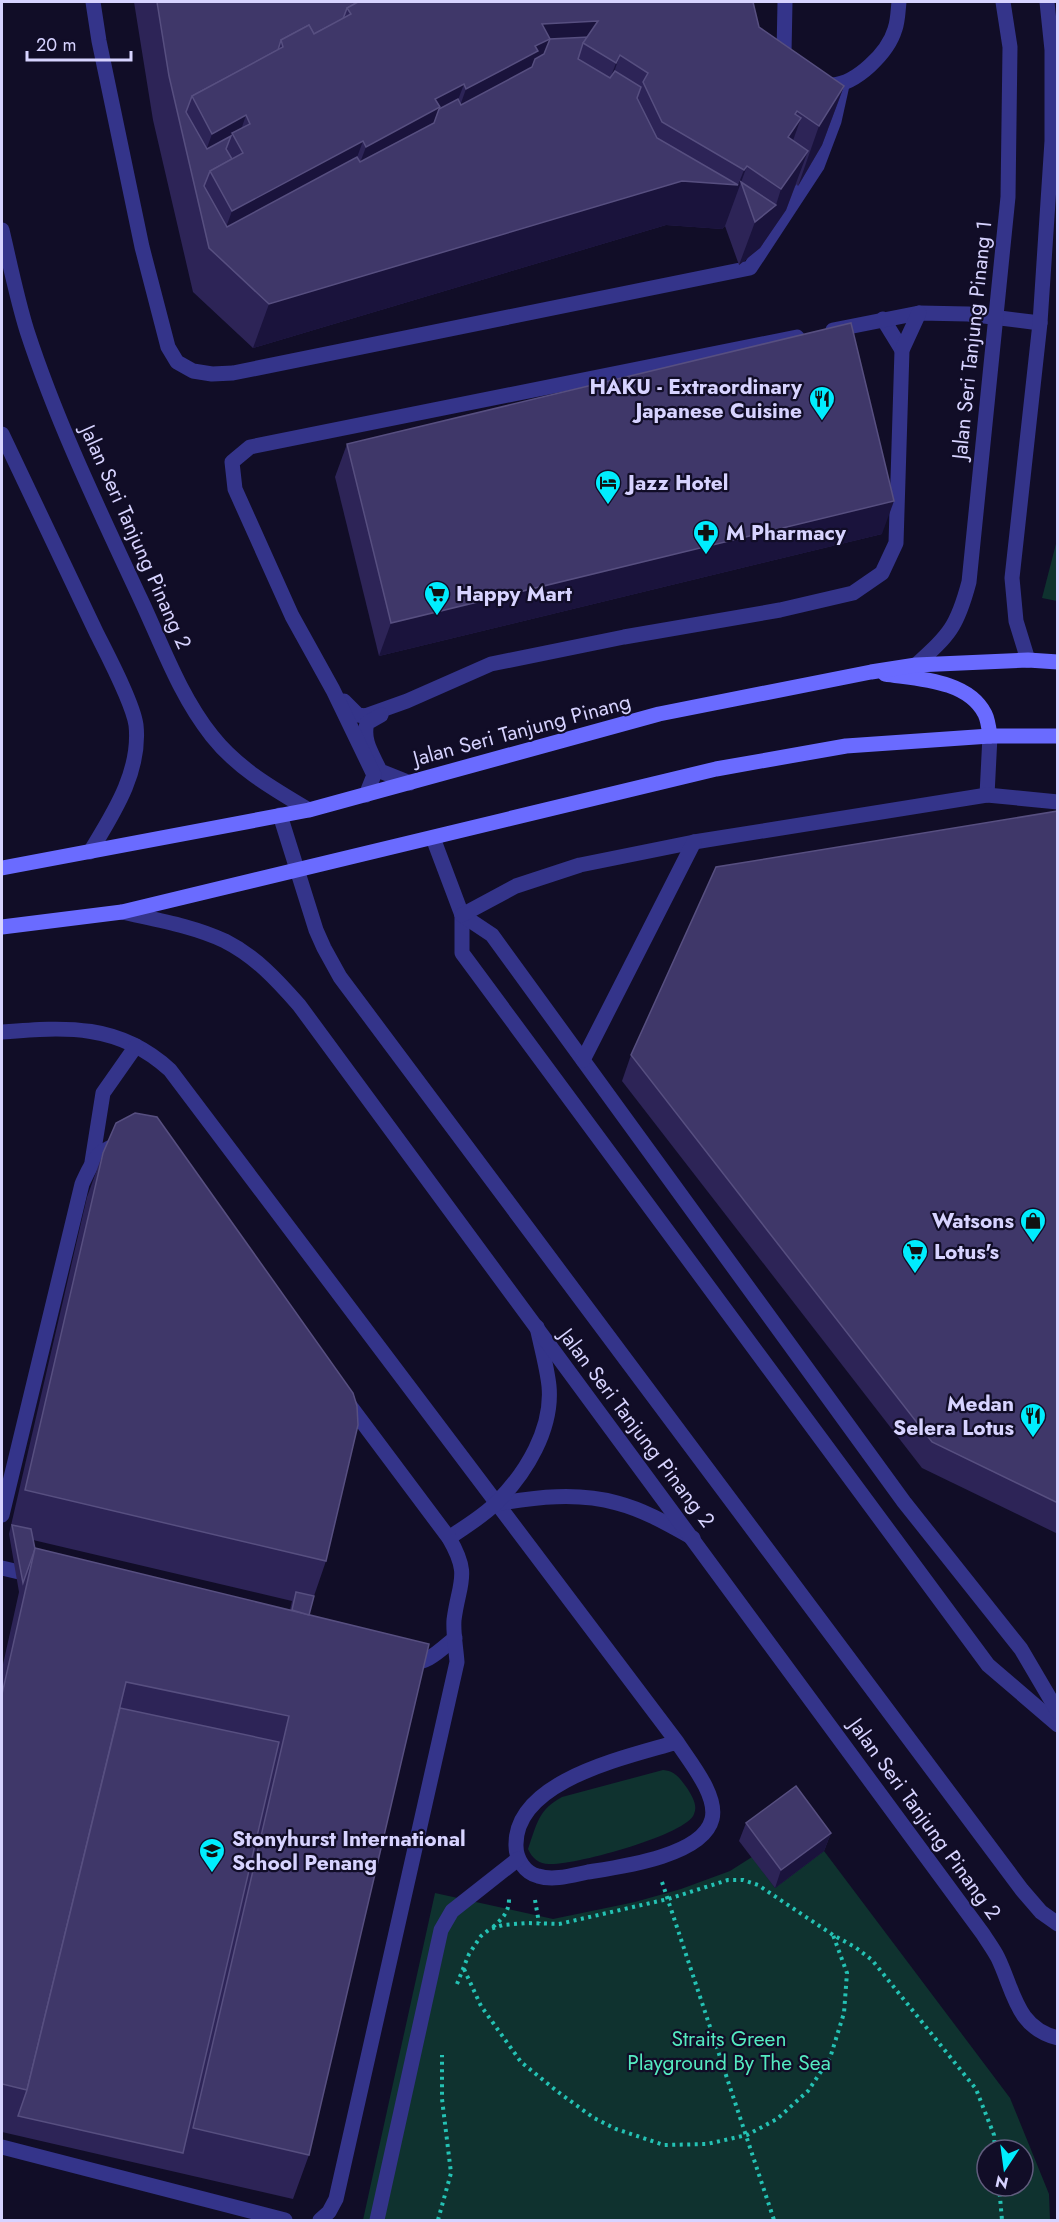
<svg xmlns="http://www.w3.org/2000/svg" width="1059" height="2222" font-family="Jost,sans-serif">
<rect width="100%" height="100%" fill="#110d27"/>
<!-- green -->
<g fill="#0f322f" fill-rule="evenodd">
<path d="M 1057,540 L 1058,601 L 1057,601 L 1042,598 Z"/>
<path d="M 663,1770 C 676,1771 680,1779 687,1788 C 692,1796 698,1805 694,1814 C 687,1835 572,1866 549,1864 C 539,1864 532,1858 528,1849 C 537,1824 538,1810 562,1797 Z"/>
<path d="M 824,1851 L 1010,2098 L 1049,2194 L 1050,2220 L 363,2220 L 435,1893 L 553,1919 L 635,1902 L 681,1889 L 730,1871 L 752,1857 L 775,1888 ZM 987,2150 L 1023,2150 L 1023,2186 L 987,2186 Z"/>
</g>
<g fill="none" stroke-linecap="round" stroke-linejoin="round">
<!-- path -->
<g stroke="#24c2b4" stroke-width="4" stroke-dasharray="3 4.5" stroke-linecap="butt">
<path d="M 662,1882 L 774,2220"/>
<path d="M 535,1900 L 539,1923"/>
<path d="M 493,1927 C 503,1918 509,1912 509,1899"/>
<path d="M 464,1969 L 481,2006 L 521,2062 L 558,2092 L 594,2118 L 616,2129 L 664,2145 L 707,2144 L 747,2135 L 777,2119 L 808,2091 L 830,2058 L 844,2013 L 847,1973 L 833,1935"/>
<path d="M 457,1984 L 469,1954 L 481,1936 L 490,1929 L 503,1925 L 527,1923 L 559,1924 L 668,1899 L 728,1880 L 743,1880 L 758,1885 L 833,1935 L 855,1947 L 872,1960 L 976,2089 L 994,2135 L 995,2150"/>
<path d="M 999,2186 L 1002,2220"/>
<path d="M 438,2220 L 451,2173 L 442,2099 L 442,2055"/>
</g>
<!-- service -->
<g stroke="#34348a" stroke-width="15">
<path d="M 93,2 L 99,41 L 142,247 L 168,347 L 177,362 L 193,371 L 212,374 L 233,373 L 750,268 L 817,166 L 834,121 L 842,85"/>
<path d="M 785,2 L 784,53 L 788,63"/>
<path d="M 832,85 C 856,84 888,53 895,29 C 898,21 898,10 899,2"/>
<path d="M 883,319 L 902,350"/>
<path d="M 833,330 L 919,313 L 968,314 L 1040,323"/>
<path d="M 344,701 L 358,715 L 365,716 L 407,701 L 491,664 L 624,637 L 780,610 L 853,593 L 882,573 L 896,543 L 902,350 L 919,313"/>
<path d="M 381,715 L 367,723 C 362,741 373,755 380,771 L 410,783"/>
<path d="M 366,795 L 374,775 L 333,690 L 292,616 L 235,489 L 232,462 L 250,447 L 797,337"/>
<path d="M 987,795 L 990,736"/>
<path d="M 433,838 L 462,915 L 462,953 L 988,1665 L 1058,1725"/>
<path d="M 462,915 L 492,935 L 904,1502 L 1021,1649 L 1058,1712"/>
<path d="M 462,915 L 516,886 L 580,865 L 694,842 L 987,795 L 1058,802"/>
<path d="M 2,1032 C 66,1027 119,1023 170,1070 L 677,1742 C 689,1761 718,1795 712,1819 C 703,1856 620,1867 588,1872 C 573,1875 554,1881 538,1876 C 525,1873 516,1859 516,1846 C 514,1780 628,1757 677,1742"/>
<path d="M 583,1060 L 694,842"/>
<path d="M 92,1162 L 103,1093 L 136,1046"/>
<path d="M 496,1504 C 535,1497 578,1492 617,1503 C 644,1510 668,1524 693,1538"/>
<path d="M 2,1515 L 82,1184 C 93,1160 97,1148 124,1144"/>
<path d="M 449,1538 C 464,1527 484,1516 497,1502 C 526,1473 553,1429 549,1386 C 547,1367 541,1346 537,1327"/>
<path d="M 2,1568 L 36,1576"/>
<path d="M 407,1663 C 427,1665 440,1650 455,1638"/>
<path d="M 2,2147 L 285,2220"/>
<path d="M 320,2220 L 329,2212 L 336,2199 L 457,1662 C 456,1648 453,1633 454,1620 C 459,1581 471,1576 449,1538 L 345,1399"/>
<path d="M 377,2220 L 441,1930 L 452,1911 L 518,1859"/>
</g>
<!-- tertiary -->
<g stroke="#34348a" stroke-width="15">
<path d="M 2,230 C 10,264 17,299 27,331 C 57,423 100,512 141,600 C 162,645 180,696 212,736 C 238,769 274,789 309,810"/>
<path d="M 2,434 C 33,500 65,566 96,632 C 107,654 133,703 136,725 C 141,772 113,814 90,852"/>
<path d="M 1028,660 L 1016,621 L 1012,578 L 1040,323 L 1052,141 L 1052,50 L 1047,2"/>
<path d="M 916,665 C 950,634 957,627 969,582 L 1008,197 L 1010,47 L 1003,2"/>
<path d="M 280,815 L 316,930 L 324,948 L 340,977 L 1022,1890 L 1041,1912 L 1058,1924"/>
<path d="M 122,912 C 157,920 193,926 225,941 C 255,956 277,980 299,1005 L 983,1934 C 988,1942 994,1950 998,1958 C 1014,1991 1016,2028 1058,2038"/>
</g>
<!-- secondary -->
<g stroke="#6a6bff" stroke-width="15">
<path d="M 885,674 C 918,679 968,680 985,714 C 988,720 989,729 990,736"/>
<path d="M 2,868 L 309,810 L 659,714 L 871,672 L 916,665 L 1028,660 L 1058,662"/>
<path d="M 2,927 L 122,912 L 716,769 L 846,746 L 990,736 L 1058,736"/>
</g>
</g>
<!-- wall -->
<g fill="#2d2457" fill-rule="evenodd">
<path d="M 134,2 L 753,2 L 759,27 L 844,86 L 822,145 L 798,186 L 796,184 L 786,210 L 760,248 L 739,265 L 725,226 L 722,229 L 666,225 L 253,348 L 193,292 L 153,120 Z"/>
<path d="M 347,444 L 882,534 L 379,656 L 335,477 Z"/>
<path d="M 1058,811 L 1058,1534 L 922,1468 L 622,1081 L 631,1055 Z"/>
<path d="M 103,1153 L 326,1561 L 314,1596 L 309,1615 L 309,2155 L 293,2199 L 2,2132 L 2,1669 L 19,1592 L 9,1534 L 87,1197 ZM 33,1540 L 292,1601 L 290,1610 L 35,1549 Z"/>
<path d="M 746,1823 L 831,1833 L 824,1851 L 775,1888 L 739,1841 Z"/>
</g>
<!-- shaded-wall -->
<g fill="#1a133c">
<path d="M 598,21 L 583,43 L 445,148 L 466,89 L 542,24 Z"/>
<path d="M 620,55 L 599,115 L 594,122 L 616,63 Z"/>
<path d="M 464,84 L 442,143 L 344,206 L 366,147 L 435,99 Z"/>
<path d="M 844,86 L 822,145 L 798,186 L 819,126 Z"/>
<path d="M 246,115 L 237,142 L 232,133 L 215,180 L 210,171 L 194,184 L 212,134 Z"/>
<path d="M 801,118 L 780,177 L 788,137 Z"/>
<path d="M 363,141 L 341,201 L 216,255 L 232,211 Z"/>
<path d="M 808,151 L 786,210 L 760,248 L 739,265 L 755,222 L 776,205 L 781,189 Z"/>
<path d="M 747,166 L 725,226 L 722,229 L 666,225 L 253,348 L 269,304 L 682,181 L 738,185 L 744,170 Z"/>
<path d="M 894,501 L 882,534 L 379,656 L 391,623 Z"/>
<path d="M 831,1833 L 824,1851 L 775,1888 L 781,1870 Z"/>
</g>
<!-- building -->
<g fill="#3f3769" stroke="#574f80" stroke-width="1.5">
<path d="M 157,2 L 358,2 L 347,8 L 343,19 L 314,34 L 309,25 L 281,40 L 278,50 L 192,96 L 186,112 L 207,149 L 231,136 L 226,149 L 232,159 L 210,171 L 204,186 L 227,227 L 357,157 L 360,162 L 434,123 L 439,109 L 458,99 L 461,105 L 532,67 L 535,59 L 544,54 L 550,39 L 588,37 L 583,43 L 578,59 L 610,78 L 615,71 L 641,87 L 637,98 L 657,138 L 738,185 L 682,181 L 269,304 L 209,248 L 169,76 Z"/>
<path d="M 358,2 L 753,2 L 759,27 L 844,86 L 819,126 L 797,111 L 795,114 L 801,118 L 788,137 L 808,151 L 781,189 L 747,166 L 744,170 L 662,122 L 643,82 L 648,73 L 620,55 L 616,63 L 583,43 L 598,21 L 542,24 L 550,39 L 535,46 L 538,51 L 466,89 L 464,84 L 435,99 L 440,107 L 366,147 L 363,141 L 232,211 L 210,171 L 243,153 L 232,133 L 250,124 L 246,115 L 212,134 L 192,96 L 283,47 L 281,40 L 309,25 L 314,34 L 351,14 L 347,8 Z"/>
<path d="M 741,182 L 776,205 L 755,222 Z"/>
<path d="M 851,323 L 894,501 L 391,623 L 347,444 Z"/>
<path d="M 1058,811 L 1058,1503 L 932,1442 L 631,1055 L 716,867 Z"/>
<path d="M 135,1113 L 157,1117 L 353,1393 L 357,1406 L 358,1425 L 326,1561 L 25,1490 L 103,1153 L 116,1123 Z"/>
<path d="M 12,1525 L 31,1529 L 35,1549 L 23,1583 Z"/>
<path d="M 35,1548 L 429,1644 L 309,2155 L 193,2128 L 289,1716 L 126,1682 L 27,2090 L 2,2084 L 2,1694 Z"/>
<path d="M 296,1592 L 314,1596 L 309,1615 L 292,1610 Z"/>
<path d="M 120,1708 L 279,1742 L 183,2153 L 18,2116 L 27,2090 Z"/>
<path d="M 796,1786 L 831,1833 L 781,1870 L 746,1823 Z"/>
</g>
<!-- icons -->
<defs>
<symbol id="restaurant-pin" viewBox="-11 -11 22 30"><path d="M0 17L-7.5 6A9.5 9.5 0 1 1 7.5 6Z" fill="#00edfe" stroke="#110d27"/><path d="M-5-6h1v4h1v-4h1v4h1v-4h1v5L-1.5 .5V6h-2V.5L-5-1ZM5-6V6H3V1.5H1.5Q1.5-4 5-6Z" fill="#111"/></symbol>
<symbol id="hotel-pin" viewBox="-11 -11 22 30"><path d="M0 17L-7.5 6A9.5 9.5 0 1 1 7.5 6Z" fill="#00edfe" stroke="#110d27"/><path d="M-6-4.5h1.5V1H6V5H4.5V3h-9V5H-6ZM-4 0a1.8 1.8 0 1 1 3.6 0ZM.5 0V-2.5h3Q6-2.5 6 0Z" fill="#111"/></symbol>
<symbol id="pharmacy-pin" viewBox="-11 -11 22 30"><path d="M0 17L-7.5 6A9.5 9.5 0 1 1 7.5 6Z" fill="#00edfe" stroke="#110d27"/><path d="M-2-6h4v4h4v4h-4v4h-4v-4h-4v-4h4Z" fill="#111"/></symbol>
<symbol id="supermarket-pin" viewBox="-11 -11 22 30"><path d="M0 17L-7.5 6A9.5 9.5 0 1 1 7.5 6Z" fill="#00edfe" stroke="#110d27"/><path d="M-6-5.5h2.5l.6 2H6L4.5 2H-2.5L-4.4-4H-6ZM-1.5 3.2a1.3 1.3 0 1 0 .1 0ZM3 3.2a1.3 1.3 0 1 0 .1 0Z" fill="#111"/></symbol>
<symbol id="shop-pin" viewBox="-11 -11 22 30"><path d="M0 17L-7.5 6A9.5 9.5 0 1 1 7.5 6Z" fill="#00edfe" stroke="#110d27"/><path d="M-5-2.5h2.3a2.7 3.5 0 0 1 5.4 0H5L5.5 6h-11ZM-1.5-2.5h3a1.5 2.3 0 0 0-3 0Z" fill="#111"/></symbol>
<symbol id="school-pin" viewBox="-11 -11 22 30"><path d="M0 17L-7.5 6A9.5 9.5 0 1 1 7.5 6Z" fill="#00edfe" stroke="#110d27"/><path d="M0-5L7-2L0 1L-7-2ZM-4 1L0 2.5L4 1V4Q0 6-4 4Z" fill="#111"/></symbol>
</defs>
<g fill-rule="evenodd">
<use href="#restaurant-pin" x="807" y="384" width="30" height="40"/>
<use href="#hotel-pin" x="593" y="468" width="30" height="40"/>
<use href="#pharmacy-pin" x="691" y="518" width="30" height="40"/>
<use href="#supermarket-pin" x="422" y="579" width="30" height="40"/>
<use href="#shop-pin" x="1018" y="1206" width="30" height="40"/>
<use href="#supermarket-pin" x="900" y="1237" width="30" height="40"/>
<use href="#restaurant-pin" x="1018" y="1401" width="30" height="40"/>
<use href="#school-pin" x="197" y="1836" width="30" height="40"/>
</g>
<g text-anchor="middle" stroke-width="4.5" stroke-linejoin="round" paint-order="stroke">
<!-- street labels -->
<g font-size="21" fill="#d7d3ff" stroke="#110d27">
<text transform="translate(972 340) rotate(-84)" y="7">Jalan Seri Tanjung Pinang 1</text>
<text transform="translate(136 537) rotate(66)" y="7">Jalan Seri Tanjung Pinang 2</text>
<text transform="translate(522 730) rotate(-15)" y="7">Jalan Seri Tanjung Pinang</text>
<text transform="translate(637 1428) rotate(53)" y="7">Jalan Seri Tanjung Pinang 2</text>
<text transform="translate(925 1819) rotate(54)" y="7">Jalan Seri Tanjung Pinang 2</text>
</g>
<!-- poi labels -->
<g font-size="21" font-weight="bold" fill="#d7d3ff" stroke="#110d27" text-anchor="start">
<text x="802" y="394" text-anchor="end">HAKU - Extraordinary<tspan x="802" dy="24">Japanese Cuisine</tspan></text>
<text x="628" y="490">Jazz Hotel</text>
<text x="726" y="540">M Pharmacy</text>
<text x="456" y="601">Happy Mart</text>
<text x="1014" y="1228" text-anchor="end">Watsons</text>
<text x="934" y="1259">Lotus's</text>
<text x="1014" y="1411" text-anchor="end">Medan<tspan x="1014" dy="24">Selera Lotus</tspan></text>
<text x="232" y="1846">Stonyhurst International<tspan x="232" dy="24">School Penang</tspan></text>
</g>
<!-- park labels -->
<g font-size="21" fill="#54eac0" stroke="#110d27">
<text x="729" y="2046">Straits Green<tspan x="729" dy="24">Playground By The Sea</tspan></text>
</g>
</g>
<!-- border -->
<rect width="1059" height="2222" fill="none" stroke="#d7d3ff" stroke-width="6"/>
<!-- north arrow -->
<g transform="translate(1005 2168) rotate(193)"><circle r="28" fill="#110d27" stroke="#605c7d" stroke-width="1.5"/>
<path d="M0-4.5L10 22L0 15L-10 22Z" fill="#00edfe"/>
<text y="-9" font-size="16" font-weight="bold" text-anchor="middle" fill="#d7d3ff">N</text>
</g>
<!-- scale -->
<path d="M27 51v9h104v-9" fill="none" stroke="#d7d3ff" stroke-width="3"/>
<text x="36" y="51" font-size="18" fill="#d7d3ff" stroke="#110d27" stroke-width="4.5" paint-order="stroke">20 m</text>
</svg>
